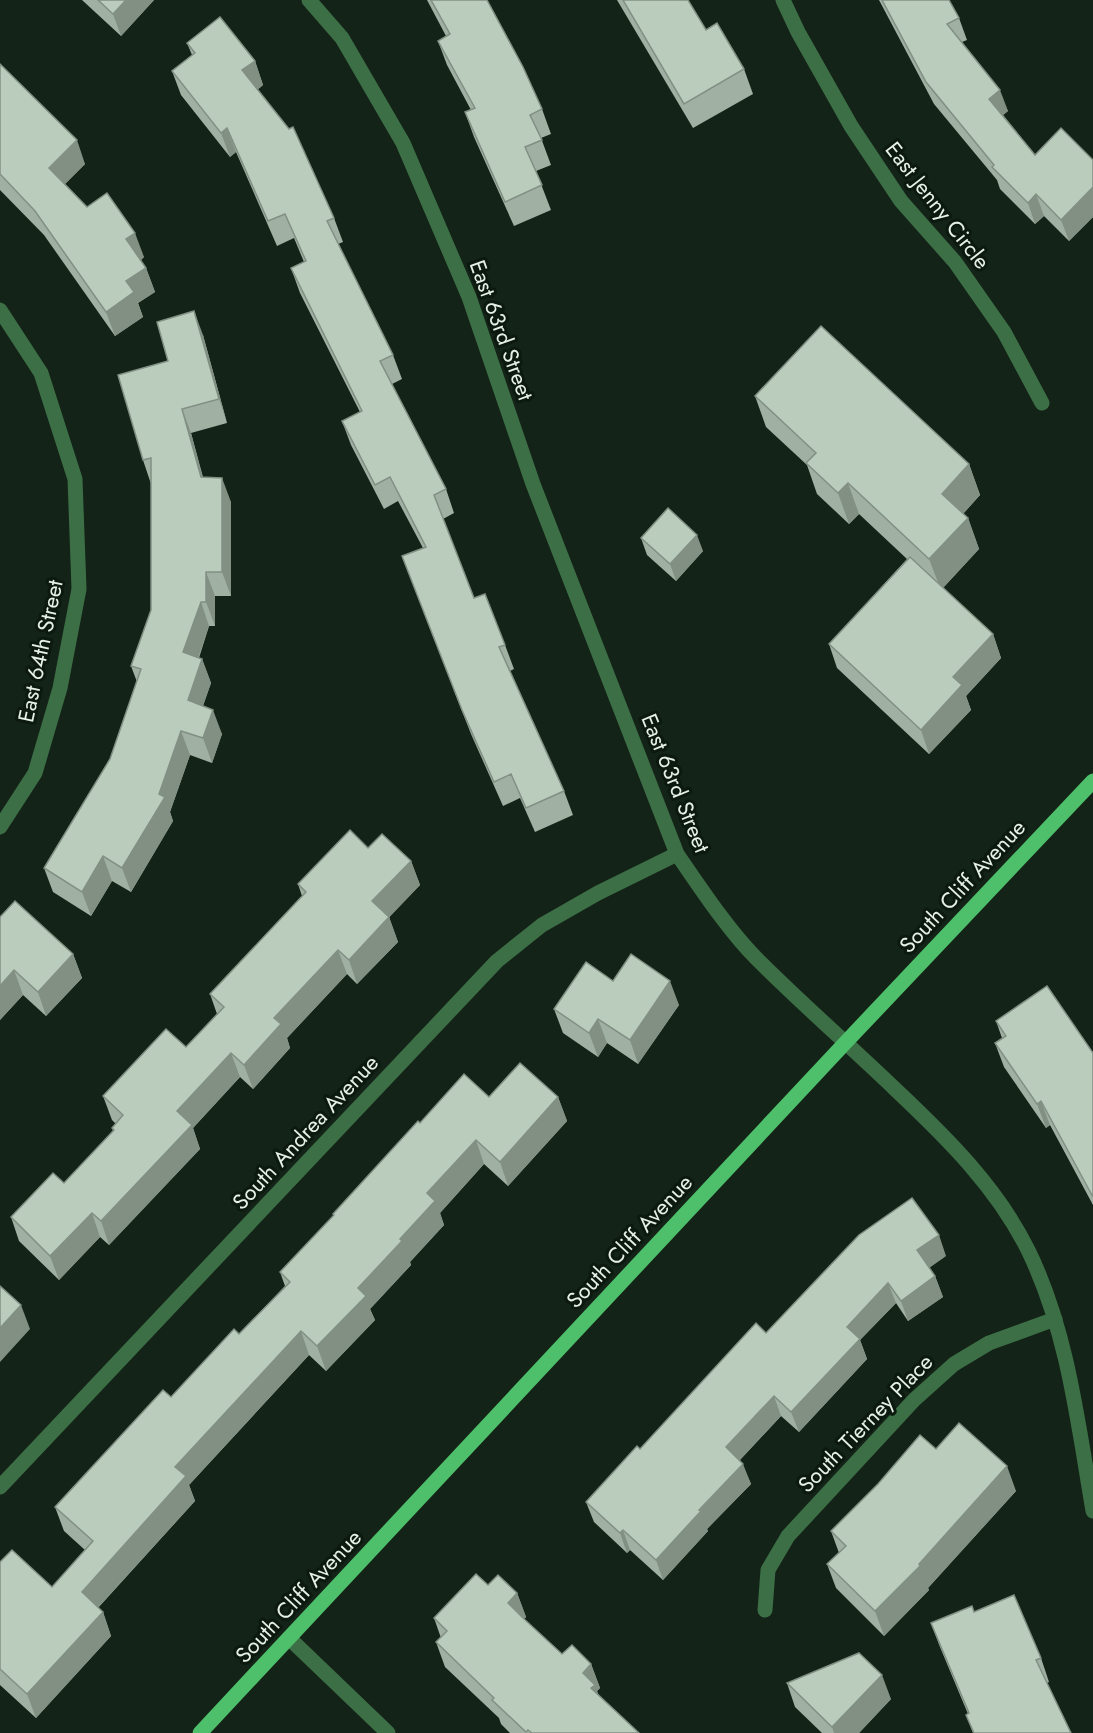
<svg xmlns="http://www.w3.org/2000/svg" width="1093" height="1733" font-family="Jost,sans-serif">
<rect width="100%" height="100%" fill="#142317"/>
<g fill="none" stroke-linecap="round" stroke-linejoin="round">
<!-- minor -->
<g stroke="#3c6f46" stroke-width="15">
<path d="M 309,0 L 342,38 L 403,143 L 469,297 L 533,484 L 677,854 C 700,887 728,930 756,958 C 801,1003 849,1045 895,1089 C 946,1137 998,1188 1029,1252 C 1068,1333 1078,1424 1093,1511"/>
<path d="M 783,0 L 798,32 L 851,126 L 901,201 L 955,262 L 1004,332 L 1042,403"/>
<path d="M 0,310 L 41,373 L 75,479 L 79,589 L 60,688 L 35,773 L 0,827"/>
<path d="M 0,1487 L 497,961 L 542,925 L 598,893 L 677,854"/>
<path d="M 765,1610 L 768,1570 L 788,1536 L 914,1400 L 954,1364 L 989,1343 L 1055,1319"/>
<path d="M 289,1638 L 388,1733"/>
</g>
<!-- major -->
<path stroke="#4ebf6a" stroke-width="15" d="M 200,1733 L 846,1042 L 1093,781"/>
</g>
<!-- wall -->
<g fill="#a0b0a3">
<path d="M 82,0 L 154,0 L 121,36 Z"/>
<path d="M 427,0 L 487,0 L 542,109 L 551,134 L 541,138 L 551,165 L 536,171 L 551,210 L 514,226 L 474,137 L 465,112 L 471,110 L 447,65 L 438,41 L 446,36 Z"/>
<path d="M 617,0 L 688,0 L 706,30 L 744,69 L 753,94 L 693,128 Z"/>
<path d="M 879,0 L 949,0 L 959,18 L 967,40 L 962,42 L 1008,111 L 1003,115 L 1035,155 L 1093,160 L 1093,217 L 1069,241 L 1044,216 L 1035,224 L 1000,189 L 997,180 L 934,104 Z"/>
<path d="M 187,43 L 255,61 L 263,85 L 257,90 L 334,218 L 343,242 L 338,244 L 393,355 L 402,379 L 392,384 L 446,489 L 454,513 L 443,519 L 474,598 L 505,645 L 514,669 L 510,671 L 564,791 L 573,815 L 535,832 L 520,798 L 503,806 L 471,734 L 402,556 L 423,548 L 398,501 L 384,509 L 351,445 L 342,421 L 360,412 L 300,293 L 291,268 L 304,262 L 294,238 L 277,246 L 236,152 L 230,157 L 181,95 L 172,71 L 192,55 Z"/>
<path d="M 0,64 L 85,164 L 65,184 L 87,207 L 144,257 L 141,260 L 146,268 L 155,292 L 138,303 L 143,317 L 115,336 L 44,235 L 0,190 Z"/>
<path d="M 203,335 L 227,423 L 191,433 L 203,477 L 231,502 L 231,596 L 215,596 L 215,626 L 209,626 L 199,658 L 202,659 L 211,683 L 203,706 L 222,734 L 212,763 L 190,755 L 170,812 L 173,821 L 131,892 L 112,881 L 91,916 L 53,892 L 44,868 L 110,759 L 137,682 L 131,666 L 151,610 L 151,484 L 143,460 Z"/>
<path d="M 755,396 L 969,464 L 980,495 L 963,514 L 968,518 L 979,549 L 943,588 L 993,634 L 1001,658 L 966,696 L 971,710 L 929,754 L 837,668 L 829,644 L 907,559 L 859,514 L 849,524 L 817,494 L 807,465 L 766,427 Z"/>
<path d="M 641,538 L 703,551 L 676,581 L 647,555 Z"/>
<path d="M 368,848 L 411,861 L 420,885 L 389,917 L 398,942 L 357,984 L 347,974 L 287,1038 L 290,1048 L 253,1089 L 240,1077 L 193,1128 L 200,1149 L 109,1245 L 100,1237 L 59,1280 L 19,1241 L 11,1217 L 64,1183 L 113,1131 L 112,1128 L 116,1124 L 112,1120 L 103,1096 L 186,1047 L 217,1014 L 210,994 L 302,896 L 298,884 Z"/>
<path d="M 0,917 L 73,954 L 82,978 L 46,1016 L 23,995 L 0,1020 Z"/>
<path d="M 613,981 L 679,1005 L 638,1064 L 607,1043 L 598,1057 L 563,1033 L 554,1009 Z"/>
<path d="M 996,1021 L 1093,1053 L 1093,1205 L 1050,1125 L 1046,1128 L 1004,1067 L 995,1043 L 1002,1038 Z"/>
<path d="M 489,1097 L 558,1097 L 567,1121 L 508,1186 L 484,1164 L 440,1213 L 444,1225 L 410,1262 L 411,1265 L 370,1309 L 375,1320 L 326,1371 L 309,1355 L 189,1485 L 195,1501 L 98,1608 L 103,1612 L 111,1636 L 36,1718 L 0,1685 L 0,1562 L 52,1587 L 85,1550 L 64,1531 L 55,1507 L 239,1334 L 285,1286 L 280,1272 L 334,1216 L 333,1214 L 420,1123 Z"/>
<path d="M 946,1256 L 929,1267 L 935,1276 L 943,1297 L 908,1321 L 896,1303 L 860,1340 L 867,1359 L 799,1432 L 781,1416 L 740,1460 L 751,1484 L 707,1529 L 708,1531 L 663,1580 L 630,1550 L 627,1553 L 594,1522 L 586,1502 L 640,1449 L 766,1333 Z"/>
<path d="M 936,1449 L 1016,1491 L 928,1588 L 929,1590 L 884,1636 L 836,1588 L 827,1564 L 839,1553 L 831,1531 Z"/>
<path d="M 488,1585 L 517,1593 L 526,1617 L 524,1619 L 562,1654 L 591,1664 L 600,1688 L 597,1691 L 599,1696 L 639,1733 L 510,1733 L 501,1724 L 499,1718 L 445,1667 L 436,1642 L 441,1638 L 434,1618 Z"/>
<path d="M 931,1623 L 1041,1658 L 1049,1682 L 1047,1683 L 1071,1733 L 973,1733 L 966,1715 L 968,1714 L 940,1647 Z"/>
<path d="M 787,1683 L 891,1699 L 859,1733 L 822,1733 L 795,1707 Z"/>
</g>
<!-- shaded-wall -->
<g fill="#829084">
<path d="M 126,0 L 154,0 L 121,36 L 113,14 Z"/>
<path d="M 255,61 L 263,85 L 251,95 L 242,70 Z"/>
<path d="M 1000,90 L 1008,111 L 997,120 L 989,99 Z"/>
<path d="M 227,128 L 236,152 L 230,157 L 221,133 Z"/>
<path d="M 77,140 L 85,164 L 57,192 L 49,168 Z"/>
<path d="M 1093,187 L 1093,217 L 1069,241 L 1061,220 Z"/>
<path d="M 1036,194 L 1044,216 L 1035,224 L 1028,203 Z"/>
<path d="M 135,233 L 144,257 L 135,263 L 126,239 Z"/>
<path d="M 146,268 L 155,292 L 138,303 L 143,317 L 115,336 L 106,312 L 126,281 Z"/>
<path d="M 194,311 L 203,335 L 227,423 L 219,399 Z"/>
<path d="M 182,409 L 191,433 L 209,502 L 201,477 Z"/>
<path d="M 969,464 L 980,495 L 953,525 L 942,494 Z"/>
<path d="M 222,478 L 231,502 L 231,596 L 222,572 Z"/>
<path d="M 848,483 L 859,514 L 849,524 L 838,493 Z"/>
<path d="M 968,518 L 979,549 L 941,590 L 929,559 Z"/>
<path d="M 697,535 L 703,551 L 676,581 L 670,564 Z"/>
<path d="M 206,572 L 215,596 L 215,626 L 206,602 Z"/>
<path d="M 201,602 L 209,626 L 192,676 L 183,652 Z"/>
<path d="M 993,634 L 1001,658 L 966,696 L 971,710 L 929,754 L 921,730 L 953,677 Z"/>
<path d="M 202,659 L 211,683 L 196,725 L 188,700 Z"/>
<path d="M 213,710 L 222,734 L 212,763 L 203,738 Z"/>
<path d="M 181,731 L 190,755 L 170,812 L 173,821 L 131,892 L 122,868 L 159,794 Z"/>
<path d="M 103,856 L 112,881 L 91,916 L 82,892 Z"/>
<path d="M 411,861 L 420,885 L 381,926 L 372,901 Z"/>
<path d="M 389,917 L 398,942 L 357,984 L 349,960 Z"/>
<path d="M 338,950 L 347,974 L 287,1038 L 290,1048 L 253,1089 L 244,1065 L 274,1018 Z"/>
<path d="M 73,954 L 82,978 L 46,1016 L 38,992 Z"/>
<path d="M 14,970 L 23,995 L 0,1020 L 0,986 Z"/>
<path d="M 670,981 L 679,1005 L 638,1064 L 630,1040 Z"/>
<path d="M 598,1019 L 607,1043 L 598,1057 L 589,1033 Z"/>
<path d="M 231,1053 L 240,1077 L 193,1128 L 200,1149 L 109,1245 L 101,1221 L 177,1111 Z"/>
<path d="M 558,1097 L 567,1121 L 508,1186 L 500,1162 Z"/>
<path d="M 1041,1101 L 1050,1125 L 1046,1128 L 1037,1104 Z"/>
<path d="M 476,1140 L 484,1164 L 440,1213 L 444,1225 L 410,1262 L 411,1265 L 370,1309 L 375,1320 L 326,1371 L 317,1346 L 358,1288 L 400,1239 L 427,1193 Z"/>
<path d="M 92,1213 L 100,1237 L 59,1280 L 50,1256 Z"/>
<path d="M 939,1235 L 946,1256 L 925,1271 L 917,1250 Z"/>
<path d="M 935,1276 L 943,1297 L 908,1321 L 901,1301 Z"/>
<path d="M 888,1283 L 896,1303 L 860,1340 L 867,1359 L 799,1432 L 791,1412 L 847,1327 Z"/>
<path d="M 21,1305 L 30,1329 L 0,1362 L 0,1328 Z"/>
<path d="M 301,1331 L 309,1355 L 189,1485 L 195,1501 L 90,1616 L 82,1592 L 175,1467 Z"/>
<path d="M 774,1396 L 781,1416 L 733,1467 L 726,1447 Z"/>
<path d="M 743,1464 L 751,1484 L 707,1529 L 708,1531 L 663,1580 L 656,1560 L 699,1510 Z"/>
<path d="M 1007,1466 L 1016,1491 L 928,1588 L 929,1590 L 884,1636 L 875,1611 Z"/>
<path d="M 623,1530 L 630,1550 L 627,1553 L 620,1533 Z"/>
<path d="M 517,1593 L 526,1617 L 517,1627 L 508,1603 Z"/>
<path d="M 103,1612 L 111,1636 L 36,1718 L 27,1694 Z"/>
<path d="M 591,1664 L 600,1688 L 597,1691 L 604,1709 L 583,1673 Z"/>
<path d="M 882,1675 L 891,1699 L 859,1733 L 834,1733 L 832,1727 Z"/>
</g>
<!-- building -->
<g fill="#bacdbd" stroke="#829084" stroke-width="1.5">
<path d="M 98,0 L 126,0 L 113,14 Z"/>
<path d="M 431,0 L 487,0 L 523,67 L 542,109 L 530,115 L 542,140 L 525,147 L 542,185 L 505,202 L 465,112 L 475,108 L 438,41 L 450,34 Z"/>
<path d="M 623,0 L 688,0 L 706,30 L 717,23 L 744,69 L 684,104 Z"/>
<path d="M 882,0 L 949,0 L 959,18 L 947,24 L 1000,90 L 989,99 L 1035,155 L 1061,128 L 1093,160 L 1093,187 L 1061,220 L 1036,194 L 1028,203 L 992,167 L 994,165 L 926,82 Z"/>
<path d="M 220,17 L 255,61 L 242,70 L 289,129 L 293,127 L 334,218 L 327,221 L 393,355 L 380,361 L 446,489 L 434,495 L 474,598 L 485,594 L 505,645 L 499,647 L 564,791 L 526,808 L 511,774 L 494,782 L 462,710 L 402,556 L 426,547 L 390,477 L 375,485 L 342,421 L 362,411 L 291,268 L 306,261 L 285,214 L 268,221 L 227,128 L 221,133 L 172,71 L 195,53 L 187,43 Z"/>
<path d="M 0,64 L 77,140 L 49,168 L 87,207 L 107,193 L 135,233 L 126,239 L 146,268 L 126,281 L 134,292 L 106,312 L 35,211 L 0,174 Z"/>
<path d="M 194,311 L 219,399 L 182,409 L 201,477 L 222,478 L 222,572 L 206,572 L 206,602 L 201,602 L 183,652 L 202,659 L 188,700 L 213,710 L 203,738 L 181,731 L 159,794 L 165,797 L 122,868 L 103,856 L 82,892 L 44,868 L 110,759 L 141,669 L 131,666 L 151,610 L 151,458 L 143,460 L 118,375 L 168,361 L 157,322 Z"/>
<path d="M 821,326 L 969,464 L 942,494 L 968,518 L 929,559 L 848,483 L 838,493 L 806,463 L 816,453 L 755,396 Z"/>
<path d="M 668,508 L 697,535 L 670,564 L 641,538 Z"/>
<path d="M 910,557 L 993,634 L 953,677 L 962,685 L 921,730 L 829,644 Z"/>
<path d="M 350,830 L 368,848 L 382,834 L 411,861 L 372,901 L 389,917 L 349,960 L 338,950 L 274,1018 L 281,1024 L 244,1065 L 231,1053 L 177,1111 L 192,1125 L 101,1221 L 92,1213 L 50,1256 L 11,1217 L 53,1173 L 64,1183 L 114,1130 L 112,1128 L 123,1115 L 103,1096 L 166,1029 L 186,1047 L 224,1007 L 210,994 L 306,892 L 298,884 Z"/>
<path d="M 15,901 L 73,954 L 38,992 L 14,970 L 0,986 L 0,917 Z"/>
<path d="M 631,954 L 670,981 L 630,1040 L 598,1019 L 589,1033 L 554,1009 L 586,962 L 613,981 Z"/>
<path d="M 1047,986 L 1093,1053 L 1093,1197 L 1041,1101 L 1037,1104 L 995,1043 L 1006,1036 L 996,1021 Z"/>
<path d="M 520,1063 L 558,1097 L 500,1162 L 476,1140 L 427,1193 L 435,1201 L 400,1239 L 402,1241 L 358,1288 L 366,1296 L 317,1346 L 301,1331 L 175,1467 L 186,1476 L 82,1592 L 103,1612 L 27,1694 L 0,1669 L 0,1562 L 12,1550 L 52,1587 L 93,1541 L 55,1507 L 163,1390 L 171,1397 L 234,1329 L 239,1334 L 290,1282 L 280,1272 L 334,1215 L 333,1214 L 418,1121 L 420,1123 L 464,1074 L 489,1097 Z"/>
<path d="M 912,1198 L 939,1235 L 917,1250 L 935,1276 L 901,1301 L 888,1283 L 847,1327 L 860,1339 L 791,1412 L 774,1396 L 726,1447 L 743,1464 L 699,1510 L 701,1511 L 656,1560 L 623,1530 L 620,1533 L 586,1502 L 637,1446 L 640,1449 L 756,1323 L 766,1333 L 859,1235 Z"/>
<path d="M 0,1286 L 21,1305 L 0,1328 Z"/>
<path d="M 959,1423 L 1007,1466 L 919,1564 L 920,1566 L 875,1611 L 827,1564 L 846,1546 L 831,1531 L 878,1484 L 920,1435 L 936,1449 Z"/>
<path d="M 476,1574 L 488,1585 L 498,1575 L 517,1593 L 508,1603 L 523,1618 L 562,1654 L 572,1645 L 591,1664 L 583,1673 L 595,1685 L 591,1688 L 639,1733 L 532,1733 L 528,1730 L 526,1732 L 492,1700 L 494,1698 L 436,1642 L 447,1631 L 434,1618 Z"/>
<path d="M 1014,1595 L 1041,1658 L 1036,1660 L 1071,1733 L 974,1733 L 966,1715 L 969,1713 L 931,1623 L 972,1606 L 974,1612 Z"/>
<path d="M 859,1653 L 882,1675 L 832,1727 L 787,1683 Z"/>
</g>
<g text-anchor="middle" stroke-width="6" stroke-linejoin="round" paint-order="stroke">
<!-- street labels -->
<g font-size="22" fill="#e6f0e7" stroke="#0b190e">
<text transform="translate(938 205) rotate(52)" y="8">East Jenny Circle</text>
<text transform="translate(502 330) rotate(70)" y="8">East 63rd Street</text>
<text transform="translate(40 651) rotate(-78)" y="8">East 64th Street</text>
<text transform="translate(676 783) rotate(68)" y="8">East 63rd Street</text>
<text transform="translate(962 886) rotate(-47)" y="8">South Cliff Avenue</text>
<text transform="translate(305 1132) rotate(-47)" y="8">South Andrea Avenue</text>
<text transform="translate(629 1241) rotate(-47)" y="8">South Cliff Avenue</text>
<text transform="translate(865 1423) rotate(-46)" y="8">South Tierney Place</text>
<text transform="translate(298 1596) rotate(-47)" y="8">South Cliff Avenue</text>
</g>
</g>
</svg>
